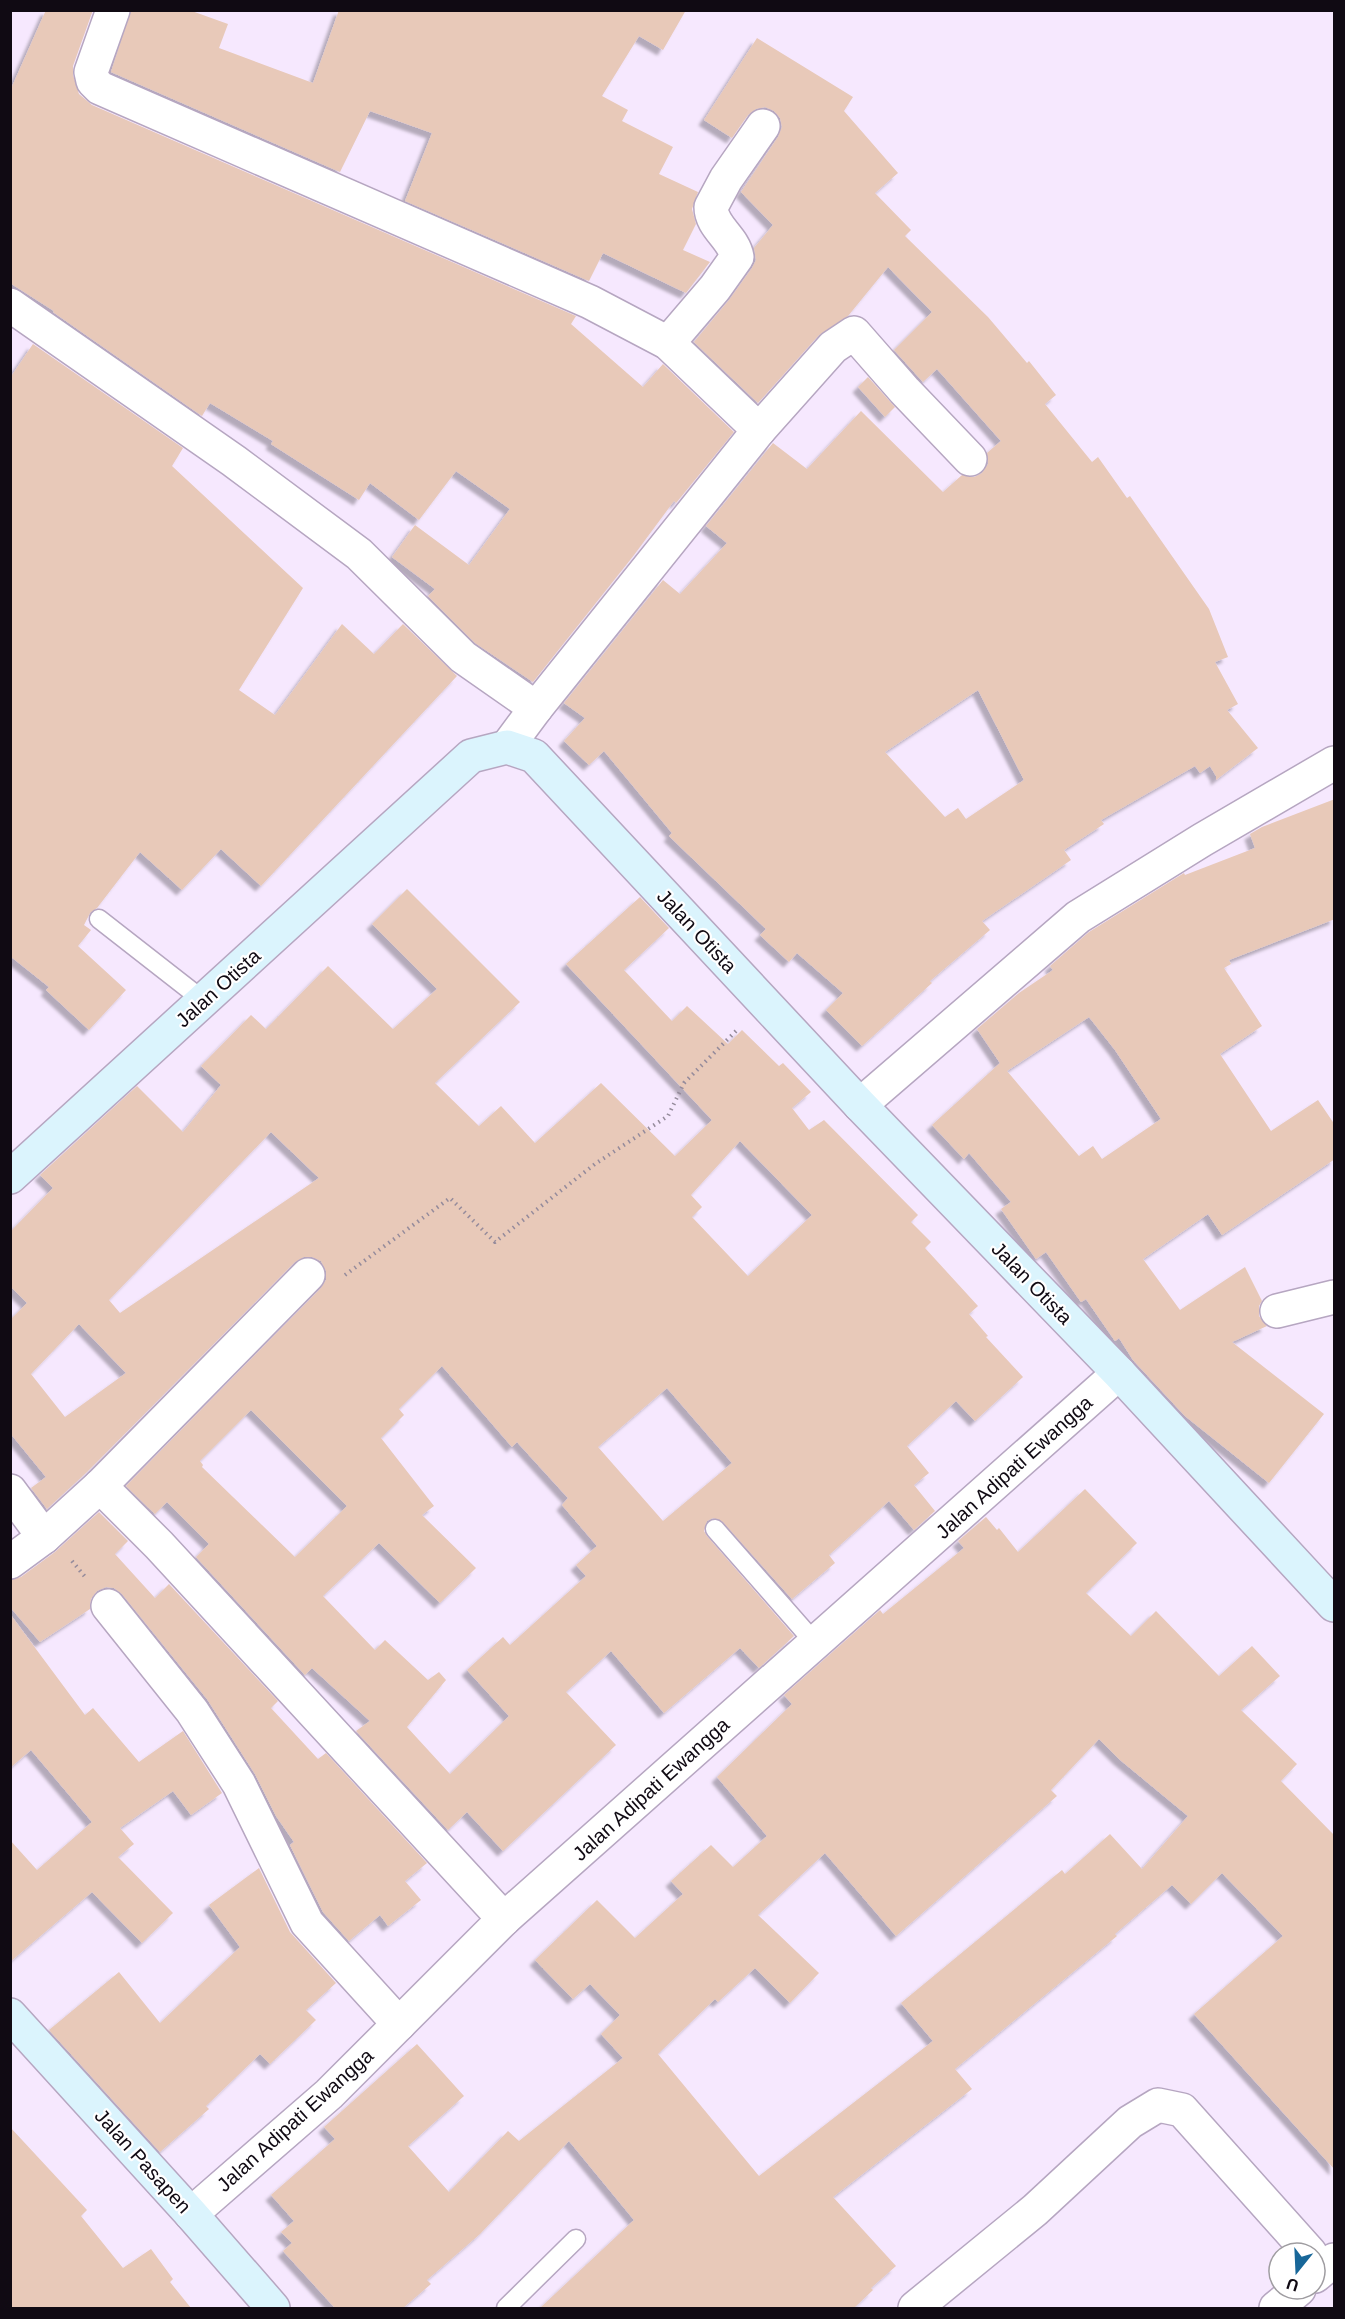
<svg xmlns="http://www.w3.org/2000/svg" width="1345" height="2319" font-family="Arial,sans-serif">
<defs>
<filter id="shadow"><feDropShadow dx="-5.5" dy="5.5" stdDeviation="1.5" flood-color="#0004"/></filter>
</defs>
<rect width="100%" height="100%" fill="#f6e8fe"/>
<!-- building -->
<g fill="#e8c9b9" fill-rule="evenodd" filter="url(#shadow)">
<path d="M 46,10 L 93,10 L 73,66 L 73,75 L 79,94 L 92,105 L 576,316 L 571,324 L 643,387 L 663,364 L 734,432 L 676,503 L 674,501 L 634,555 L 533,682 L 475,643 L 428,596 L 435,589 L 392,557 L 415,525 L 469,565 L 510,509 L 456,471 L 419,520 L 370,483 L 359,500 L 271,444 L 273,441 L 210,403 L 202,416 L 53,312 L 54,311 L 10,283 L 10,91 Z"/>
<path d="M 131,10 L 189,10 L 228,24 L 219,48 L 313,83 L 339,10 L 686,10 L 663,50 L 639,36 L 602,96 L 628,110 L 622,121 L 673,147 L 659,174 L 698,192 L 692,209 L 696,224 L 683,250 L 710,262 L 686,293 L 603,253 L 589,281 L 405,201 L 432,133 L 370,111 L 340,172 L 111,72 Z"/>
<path d="M 757,38 L 853,97 L 844,111 L 898,173 L 875,193 L 911,230 L 905,236 L 988,317 L 1027,363 L 1029,361 L 1056,395 L 1045,404 L 1092,462 L 1098,457 L 1127,498 L 1130,496 L 1209,609 L 1228,657 L 1215,662 L 1238,704 L 1227,710 L 1258,748 L 1216,780 L 1216,776 L 1210,766 L 1200,773 L 1195,766 L 1101,820 L 1104,824 L 1064,850 L 1071,860 L 982,921 L 990,930 L 930,981 L 932,983 L 862,1046 L 826,1010 L 843,993 L 797,953 L 789,962 L 760,935 L 766,929 L 669,836 L 672,833 L 604,751 L 589,765 L 564,741 L 585,718 L 564,703 L 663,580 L 680,594 L 727,543 L 706,526 L 773,443 L 807,469 L 861,411 L 943,492 L 962,475 L 974,477 L 982,473 L 988,464 L 987,453 L 1001,441 L 937,369 L 923,382 L 894,350 L 932,312 L 888,267 L 848,316 L 819,335 L 758,403 L 694,342 L 729,300 L 752,268 L 756,260 L 754,248 L 773,225 L 741,192 L 778,137 L 782,127 L 780,118 L 774,111 L 765,107 L 756,109 L 748,115 L 732,138 L 704,120 ZM 978,690 L 1024,780 L 966,819 L 958,808 L 945,817 L 885,752 Z"/>
<path d="M 33,344 L 183,448 L 172,466 L 303,588 L 239,690 L 275,715 L 342,624 L 374,654 L 403,624 L 457,676 L 261,886 L 221,849 L 182,890 L 140,852 L 97,908 L 90,913 L 84,925 L 91,930 L 78,946 L 126,990 L 89,1030 L 46,990 L 49,987 L 10,956 L 10,378 Z"/>
<path d="M 868,377 L 895,407 L 885,417 L 858,387 Z"/>
<path d="M 1335,799 L 1335,919 L 1229,960 L 1231,964 L 1224,968 L 1262,1026 L 1220,1054 L 1271,1131 L 1318,1100 L 1335,1125 L 1335,1159 L 1222,1235 L 1208,1214 L 1143,1259 L 1180,1310 L 1245,1267 L 1262,1301 L 1259,1306 L 1259,1316 L 1267,1326 L 1232,1342 L 1324,1414 L 1269,1483 L 1185,1416 L 1133,1360 L 1119,1338 L 1115,1341 L 1086,1299 L 1081,1302 L 1046,1252 L 1036,1259 L 1001,1209 L 1011,1202 L 969,1153 L 964,1159 L 932,1125 L 1000,1063 L 977,1029 L 1019,993 L 1053,970 L 1050,966 L 1089,932 L 1184,873 L 1185,875 L 1255,848 L 1250,834 L 1262,827 ZM 1089,1017 L 1115,1050 L 1161,1119 L 1102,1159 L 1093,1146 L 1079,1156 L 1007,1071 Z"/>
<path d="M 407,889 L 520,1002 L 435,1083 L 479,1126 L 501,1106 L 535,1143 L 601,1083 L 675,1156 L 712,1120 L 566,964 L 640,897 L 669,928 L 624,970 L 672,1021 L 687,1006 L 728,1044 L 742,1030 L 779,1066 L 783,1063 L 811,1092 L 792,1108 L 809,1130 L 824,1120 L 918,1215 L 911,1222 L 931,1242 L 925,1248 L 978,1306 L 969,1314 L 988,1336 L 986,1337 L 1023,1377 L 975,1421 L 956,1401 L 907,1446 L 929,1473 L 914,1485 L 935,1511 L 914,1530 L 889,1501 L 829,1555 L 835,1563 L 792,1599 L 723,1522 L 713,1518 L 707,1521 L 704,1531 L 707,1536 L 794,1636 L 759,1668 L 740,1648 L 664,1713 L 611,1651 L 566,1692 L 616,1745 L 503,1851 L 467,1812 L 448,1830 L 356,1731 L 370,1721 L 312,1668 L 305,1675 L 196,1557 L 209,1544 L 167,1502 L 155,1514 L 126,1486 L 321,1288 L 326,1280 L 326,1271 L 321,1261 L 312,1257 L 304,1257 L 295,1262 L 87,1472 L 47,1509 L 31,1488 L 46,1477 L 10,1433 L 10,1320 L 27,1303 L 10,1286 L 10,1232 L 53,1188 L 40,1175 L 137,1086 L 183,1132 L 221,1085 L 201,1066 L 251,1015 L 266,1029 L 328,966 L 393,1029 L 437,989 L 372,924 ZM 271,1132 L 319,1178 L 120,1313 L 109,1300 ZM 740,1141 L 812,1215 L 748,1276 L 692,1217 L 702,1207 L 691,1195 ZM 79,1324 L 126,1373 L 65,1417 L 31,1374 ZM 442,1366 L 512,1447 L 517,1442 L 568,1498 L 562,1505 L 597,1546 L 576,1565 L 586,1576 L 510,1645 L 503,1637 L 467,1670 L 509,1716 L 450,1774 L 407,1727 L 446,1680 L 439,1672 L 428,1680 L 385,1640 L 375,1650 L 323,1596 L 379,1543 L 440,1603 L 476,1568 L 422,1515 L 434,1506 L 381,1438 L 404,1415 L 399,1409 ZM 667,1388 L 732,1463 L 663,1521 L 598,1447 ZM 251,1410 L 347,1506 L 295,1557 L 202,1467 L 203,1465 L 200,1461 Z"/>
<path d="M 1085,1489 L 1137,1543 L 1086,1593 L 1131,1636 L 1156,1611 L 1219,1676 L 1252,1646 L 1280,1676 L 1241,1710 L 1297,1764 L 1281,1781 L 1335,1836 L 1335,2170 L 1194,2014 L 1283,1936 L 1222,1873 L 1191,1904 L 1172,1885 L 1115,1934 L 1117,1936 L 955,2069 L 972,2089 L 833,2197 L 896,2266 L 871,2288 L 873,2290 L 854,2308 L 540,2308 L 634,2220 L 569,2141 L 480,2234 L 427,2280 L 431,2284 L 403,2308 L 335,2308 L 283,2251 L 292,2243 L 281,2232 L 294,2221 L 271,2195 L 335,2139 L 324,2127 L 417,2044 L 464,2096 L 408,2146 L 449,2192 L 508,2131 L 519,2141 L 623,2058 L 601,2034 L 620,2015 L 590,1984 L 573,1999 L 535,1960 L 597,1900 L 635,1938 L 683,1894 L 671,1881 L 711,1845 L 733,1867 L 767,1836 L 717,1777 L 792,1704 L 784,1695 L 880,1610 L 883,1614 L 964,1548 L 958,1541 L 986,1517 L 997,1530 L 999,1528 L 1018,1552 ZM 1099,1739 L 1119,1759 L 1188,1816 L 1142,1869 L 1110,1834 L 1065,1874 L 1062,1870 L 901,2003 L 933,2041 L 759,2176 L 658,2054 L 715,1999 L 718,2002 L 755,1968 L 790,2003 L 819,1973 L 758,1915 L 825,1853 L 896,1936 L 1057,1796 L 1051,1790 Z"/>
<path d="M 99,1512 L 128,1541 L 115,1554 L 155,1598 L 169,1584 L 278,1701 L 271,1708 L 318,1759 L 326,1753 L 427,1863 L 405,1881 L 421,1900 L 388,1926 L 380,1915 L 349,1941 L 323,1912 L 290,1845 L 294,1842 L 276,1816 L 255,1774 L 207,1699 L 122,1594 L 114,1588 L 106,1587 L 97,1591 L 91,1599 L 90,1609 L 40,1642 L 10,1607 L 10,1580 L 21,1577 L 55,1552 Z"/>
<path d="M 10,1614 L 85,1715 L 93,1708 L 139,1762 L 183,1731 L 222,1793 L 191,1815 L 173,1791 L 120,1828 L 134,1844 L 118,1857 L 173,1913 L 142,1943 L 92,1892 L 10,1962 L 10,1840 L 37,1870 L 92,1822 L 31,1750 L 10,1768 Z"/>
<path d="M 259,1868 L 290,1932 L 336,1983 L 306,2010 L 316,2020 L 270,2064 L 260,2054 L 206,2106 L 209,2109 L 160,2152 L 49,2030 L 119,1972 L 160,2023 L 240,1947 L 209,1905 Z"/>
<path d="M 10,2127 L 87,2210 L 81,2216 L 123,2268 L 151,2249 L 173,2279 L 170,2282 L 191,2308 L 10,2308 Z"/>
</g>
<g fill="none" stroke-linecap="round" stroke-linejoin="round">
<defs>
<g id="lane">
<path d="M 99,919 L 204,1001"/>
<path d="M 715,1529 L 815,1643"/>
<path d="M 506,2308 L 576,2239"/>
</g>
<g id="street">
<path d="M 113,10 L 91,72 L 93,81 L 100,88 L 590,302 L 668,343 L 759,430"/>
<path d="M 10,305 L 234,461 L 359,554 L 463,657 L 536,708"/>
<path d="M 668,343 L 715,288 L 737,257 C 734,238 711,227 711,207 L 726,179 L 763,126"/>
<path d="M 507,747 L 536,708 L 759,430 L 833,347 L 854,333 L 904,390 L 970,459"/>
<path d="M 860,1105 L 1078,917 L 1202,840 L 1334,763"/>
<path d="M 1277,1311 L 1334,1297"/>
<path d="M 100,1486 L 159,1545 L 504,1919"/>
<path d="M 10,1491 L 44,1537 L 10,1562"/>
<path d="M 44,1537 L 100,1486 L 308,1275"/>
<path d="M 108,1606 L 192,1711 L 239,1784 L 307,1923 L 399,2024"/>
<path d="M 191,2214 L 329,2094 L 504,1919 L 1119,1373"/>
<path d="M 1315,2276 L 1334,2260"/>
<path d="M 915,2308 L 1035,2210 L 1130,2122 L 1158,2105 L 1182,2110 L 1310,2253"/>
<path d="M 1276,2308 L 1299,2289"/>
</g>
<g id="secondary">
<path d="M 10,1177 L 471,756 L 507,747 L 534,756 L 860,1105 L 1119,1373 L 1334,1605"/>
<path d="M 10,2015 L 191,2214 L 273,2308"/>
</g>
</defs>
<!-- lane casing -->
<use href="#lane" stroke="#b6a6c1" stroke-width="21"/>
<!-- street casing -->
<use href="#street" stroke="#b6a6c1" stroke-width="36"/>
<!-- secondary casing -->
<use href="#secondary" stroke="#b6a6c1" stroke-width="36"/>
<!-- path -->
<g stroke="#958b9b" stroke-width="4" stroke-dasharray="1.5 4.5" stroke-linecap="butt">
<path d="M 345,1275 L 450,1198 L 495,1242 L 595,1164 L 668,1116 L 684,1083 L 738,1029"/>
<path d="M 72,1561 L 86,1578"/>
</g>
<!-- lane -->
<use href="#lane" stroke="#fff" stroke-width="18"/>
<!-- street -->
<use href="#street" stroke="#fff" stroke-width="33"/>
<!-- secondary -->
<use href="#secondary" stroke="#dbf4fd" stroke-width="33"/>
</g>
<g text-anchor="middle" stroke-width="4.5" stroke-linejoin="round" paint-order="stroke">
<!-- street labels -->
<g font-size="20" fill="#100a13" stroke="#fff">
<text transform="translate(697 931) rotate(47)" y="7">Jalan Otista</text>
<text transform="translate(218 988) rotate(-42)" y="7">Jalan Otista</text>
<text transform="translate(1032 1283) rotate(46)" y="7">Jalan Otista</text>
<text transform="translate(1014 1467) rotate(-42)" y="7">Jalan Adipati Ewangga</text>
<text transform="translate(651 1789) rotate(-42)" y="7">Jalan Adipati Ewangga</text>
<text transform="translate(295 2120) rotate(-42)" y="7">Jalan Adipati Ewangga</text>
<text transform="translate(143 2161) rotate(48)" y="7">Jalan Pasapen</text>
</g>
</g>
<!-- border -->
<rect width="1345" height="2319" fill="none" stroke="#100a13" stroke-width="24"/>
<!-- north arrow -->
<g transform="translate(1297 2271) rotate(198)"><circle r="28" fill="#ffffff" stroke="#9f9da1" stroke-width="1.5"/>
<path d="M0-4.5L10 22L0 15L-10 22Z" fill="#186799"/>
<text y="-9" font-size="16" font-weight="bold" text-anchor="middle" fill="#100a13">U</text>
</g>
</svg>
